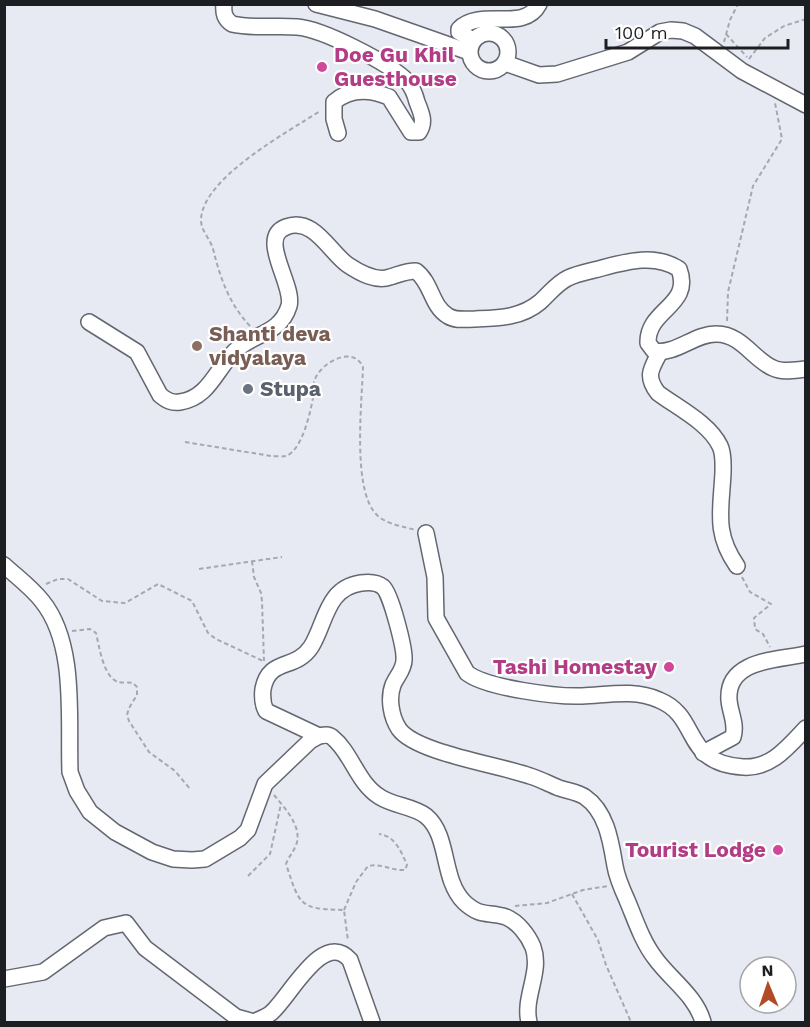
<svg xmlns="http://www.w3.org/2000/svg" width="810" height="1027" font-family="'Work Sans',sans-serif">
<rect width="100%" height="100%" fill="#e7eaf3"/>
<g fill="none" stroke-linecap="round" stroke-linejoin="round">
<defs>
<g id="minor">
<path d="M 224,4 C 223,14 225,19 232,24 C 253,29 275,25 297,27 C 323,29 389,63 407,81 C 412,87 415,94 417,102 C 421,112 426,122 419,132 L 411,132 L 389,97 C 370,89 350,88 334,102 L 334,119 L 338,133"/>
<path d="M 316,4 L 375,19 L 469,52"/>
<circle cx="489" cy="52" r="19"/>
<path d="M 473,40 L 459,32 L 459,29 C 481,7 524,33 539,4"/>
<path d="M 505,63 L 539,75 L 557,74 L 628,52 L 660,32 L 671,30 L 683,31 L 695,36 L 742,71 L 806,105"/>
<path d="M 89,322 L 137,352 L 160,395 C 167,401 172,403 180,402 C 209,398 216,369 235,351 C 253,333 280,335 289,306 C 295,285 257,238 286,227 C 314,216 330,253 348,265 C 360,273 376,282 390,277 C 400,274 406,271 416,271 C 432,283 431,306 448,316 C 456,321 466,319 475,319 C 498,318 521,318 540,302 C 549,294 557,283 568,278 C 576,274 586,272 594,270 C 622,263 653,252 679,269 C 693,306 647,309 648,343 L 654,351 C 676,355 695,333 717,334 C 741,334 754,360 773,368 C 783,373 795,370 806,369"/>
<path d="M 660,352 C 651,369 645,376 658,393 C 678,408 709,423 720,446 C 724,454 723,465 723,473 C 721,511 714,533 737,566"/>
<path d="M 426,533 L 435,577 L 436,618 L 467,673 C 486,688 557,697 582,696 C 608,695 634,689 659,700 C 701,717 681,763 743,767 C 771,769 788,747 806,728"/>
<path d="M 4,565 C 17,577 31,587 42,601 C 77,644 68,719 70,772 L 77,791 L 90,812 L 115,832 L 152,852 L 173,859 L 192,860 L 205,859 L 240,838 L 248,830 L 265,784 L 310,741 L 319,736 C 324,735 328,734 332,737 C 352,753 357,783 380,797 C 394,806 413,806 426,816 C 450,836 441,879 464,902 C 481,918 488,911 506,917 C 518,922 528,935 533,947 C 542,972 523,997 529,1022"/>
<path d="M 319,736 L 266,711 C 262,703 262,697 263,689 C 269,657 295,671 311,647 C 326,623 326,588 361,583 C 368,582 377,582 383,587 C 391,594 405,649 404,660 C 404,670 396,677 393,685 C 388,698 391,717 399,729 C 416,753 500,765 530,776 C 540,779 549,784 559,788 C 568,791 578,792 585,797 C 607,812 611,843 615,866 C 617,878 622,889 627,900 C 635,919 642,941 655,958 C 670,979 696,996 703,1022"/>
<path d="M 703,753 L 733,737 C 737,724 730,713 729,700 C 726,659 779,660 806,654"/>
<path d="M 4,979 L 43,972 L 104,928 L 126,923 L 145,948 L 236,1017 L 254,1022 C 260,1019 266,1017 271,1013 C 290,997 323,929 350,960 L 372,1022"/>
</g>
</defs>
<!-- minor casing -->
<use href="#minor" stroke="#63676f" stroke-width="18"/>
<!-- path -->
<g stroke="#a5a8af" stroke-width="2" stroke-dasharray="4.5 3" stroke-linecap="butt">
<path d="M 726,34 L 747,57"/>
<path d="M 724,42 L 730,20 L 738,4"/>
<path d="M 749,59 L 765,38 L 784,26 L 806,19"/>
<path d="M 727,321 L 728,292 L 753,186 L 782,139 L 775,103"/>
<path d="M 250,326 C 230,305 221,280 214,253 C 212,240 201,232 201,220 C 202,178 288,132 320,111"/>
<path d="M 185,442 L 271,456 C 275,456 282,457 286,456 C 302,450 310,414 313,398 C 314,392 313,384 315,379 C 322,362 353,345 363,367 C 362,401 352,489 376,514 C 385,524 402,526 415,530"/>
<path d="M 252,561 L 254,577 L 261,593 L 262,601 L 264,661"/>
<path d="M 199,569 L 282,557"/>
<path d="M 742,577 L 750,592 L 771,604 L 754,618 L 755,629 L 763,634 L 770,647"/>
<path d="M 46,584 L 58,579 L 68,579 L 102,601 L 125,603 L 158,584 L 192,601 L 208,633 L 216,639 L 263,661"/>
<path d="M 72,631 L 90,629 L 96,633 C 99,645 103,677 118,682 C 122,683 128,682 133,683 L 137,687 L 137,695 L 129,708 L 127,715 L 129,721 L 149,752 L 175,771 L 191,790"/>
<path d="M 274,795 C 284,807 301,825 297,842 C 295,850 289,856 286,864 C 300,906 299,909 344,910 L 348,941"/>
<path d="M 248,876 L 270,854 L 281,804"/>
<path d="M 572,894 L 598,940 L 606,965 L 631,1022"/>
<path d="M 515,906 L 547,903 L 583,890 L 608,886"/>
<path d="M 344,910 L 356,882 L 368,866 C 382,863 392,871 405,870 L 407,865 C 401,851 395,836 379,834"/>
</g>
<!-- minor -->
<use href="#minor" stroke="#fff" stroke-width="15"/>
</g>
<!-- markers -->
<g fill="#d1479c" stroke="#fff" stroke-width="2">
<circle cx="322" cy="67" r="6"/>
<circle cx="669" cy="667" r="6"/>
<circle cx="778" cy="850" r="6"/>
</g>
<circle fill="#8d6e63" stroke="#fff" stroke-width="2" cx="197" cy="346" r="6"/>
<circle fill="#6b7280" stroke="#fff" stroke-width="2" cx="248" cy="389" r="6"/>
<g text-anchor="middle" stroke-width="4.5" stroke-linejoin="round" paint-order="stroke">
<!-- hotel labels -->
<g font-size="21" font-weight="bold" fill="#b23c85" stroke="#fff" text-anchor="end">
<text x="334" y="62" text-anchor="start">Doe Gu Khil<tspan x="334" dy="24">Guesthouse</tspan></text>
<text x="657" y="674">Tashi Homestay</text>
<text x="766" y="857">Tourist Lodge</text>
</g>
<!-- education labels -->
<g font-size="21" font-weight="bold" fill="#785e54" stroke="#fff" text-anchor="start">
<text x="209" y="341">Shanti deva<tspan x="209" dy="24">vidyalaya</tspan></text>
</g>
<!-- worship labels -->
<g font-size="21" font-weight="bold" fill="#5b616d" stroke="#fff" text-anchor="start">
<text x="260" y="396">Stupa</text>
</g>
</g>
<!-- border -->
<rect width="810" height="1027" fill="none" stroke="#1c1e21" stroke-width="12"/>
<!-- north arrow -->
<g transform="translate(768 985) rotate(358)"><circle r="28" fill="#ffffff" stroke="#a4a5a6" stroke-width="1.5"/>
<path d="M0-4.5L10 22L0 15L-10 22Z" fill="#b24a26"/>
<text y="-9" font-size="16" font-weight="bold" text-anchor="middle" fill="#1c1e21">N</text>
</g>
<!-- scale -->
<path d="M606 39v9h182v-9" fill="none" stroke="#1c1e21" stroke-width="3"/>
<text x="615" y="39" font-size="18" fill="#1c1e21" stroke="#ffffff" stroke-width="4.5" paint-order="stroke">100 m</text>
</svg>
